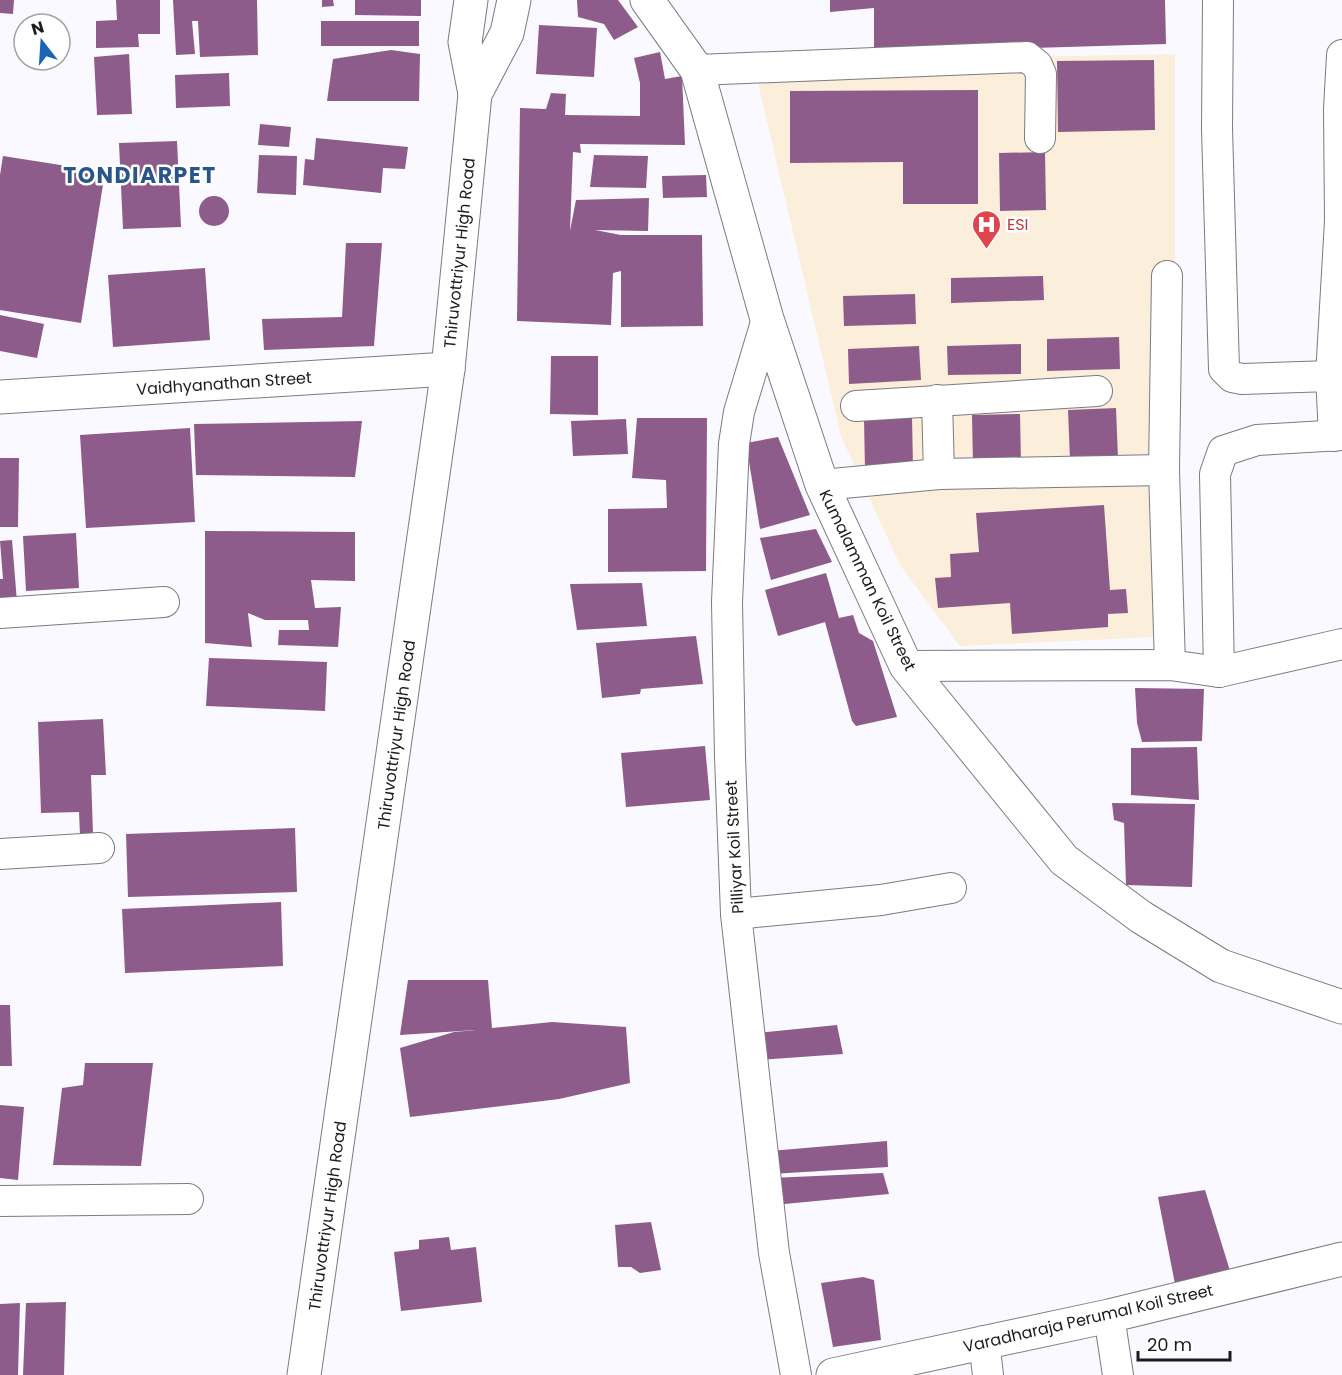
<svg xmlns="http://www.w3.org/2000/svg" width="1342" height="1375" font-family="Poppins,sans-serif">
<rect width="100%" height="100%" fill="#f9f9ff"/>
<!-- medical -->
<path fill="#fbeeda" d="M 1175,54 L 1175,636 L 960,646 L 900,565 L 841,436 L 753,62 Z"/>
<!-- building -->
<g fill="#8d5c8a">
<path d="M 0,0 L 14,0 L 13,14 L 0,13 Z"/>
<path d="M 116,0 L 160,0 L 160,34 L 138,34 L 139,47 L 96,48 L 96,21 L 117,20 Z"/>
<path d="M 173,0 L 257,0 L 258,55 L 200,57 L 198,21 L 192,21 L 195,54 L 176,55 Z"/>
<path d="M 322,0 L 333,0 L 334,6 L 322,7 Z"/>
<path d="M 355,0 L 421,0 L 421,16 L 355,15 Z"/>
<path d="M 577,0 L 618,0 L 638,27 L 614,40 L 604,24 L 578,17 Z"/>
<path d="M 830,0 L 1165,0 L 1166,44 L 874,53 L 874,8 L 830,12 Z"/>
<rect x="321" y="21" width="98" height="25"/>
<path d="M 539,25 L 597,28 L 594,77 L 536,74 Z"/>
<path d="M 391,50 L 420,54 L 419,101 L 327,101 L 333,59 Z"/>
<path d="M 660,52 L 665,79 L 682,76 L 685,145 L 580,144 L 581,153 L 573,152 L 570,231 L 576,200 L 649,198 L 648,231 L 595,230 L 621,235 L 702,235 L 703,326 L 621,327 L 621,271 L 613,273 L 611,325 L 517,321 L 520,108 L 546,109 L 551,93 L 566,94 L 565,115 L 640,116 L 640,83 L 634,58 Z"/>
<path d="M 129,54 L 132,114 L 97,115 L 94,57 Z"/>
<path d="M 1154,60 L 1155,130 L 1058,132 L 1057,61 Z"/>
<path d="M 229,73 L 230,106 L 176,108 L 175,75 Z"/>
<path d="M 978,90 L 978,204 L 903,204 L 903,162 L 790,163 L 790,91 Z"/>
<path d="M 260,124 L 291,127 L 289,147 L 258,145 Z"/>
<path d="M 316,138 L 408,147 L 405,169 L 383,168 L 381,193 L 303,185 L 305,159 L 314,160 Z"/>
<path d="M 177,141 L 181,227 L 123,229 L 119,143 Z"/>
<path d="M 1045,152 L 1046,210 L 1000,211 L 999,153 Z"/>
<path d="M 259,155 L 297,156 L 296,195 L 257,193 Z"/>
<path d="M 594,155 L 648,156 L 646,188 L 590,187 Z"/>
<path d="M 3,156 L 105,172 L 81,323 L 0,310 L 0,175 Z"/>
<path d="M 706,175 L 707,197 L 663,198 L 662,176 Z"/>
<circle cx="214" cy="211" r="15"/>
<path d="M 346,243 L 382,243 L 374,346 L 264,350 L 262,319 L 342,317 Z"/>
<path d="M 205,268 L 210,340 L 113,347 L 108,275 Z"/>
<path d="M 1043,276 L 1044,300 L 951,303 L 951,278 Z"/>
<path d="M 915,294 L 916,324 L 844,326 L 843,296 Z"/>
<path d="M 0,315 L 44,324 L 37,358 L 0,351 Z"/>
<path d="M 1119,337 L 1120,369 L 1047,371 L 1047,339 Z"/>
<path d="M 1021,344 L 1021,374 L 948,375 L 947,346 Z"/>
<path d="M 919,346 L 921,380 L 849,384 L 848,349 Z"/>
<path d="M 551,356 L 598,356 L 598,415 L 550,414 Z"/>
<path d="M 1116,408 L 1118,459 L 1070,460 L 1068,410 Z"/>
<path d="M 1020,414 L 1021,464 L 973,465 L 972,415 Z"/>
<path d="M 912,417 L 913,468 L 865,469 L 864,419 Z"/>
<path d="M 637,418 L 707,418 L 706,571 L 608,572 L 608,509 L 667,508 L 666,480 L 632,478 Z"/>
<path d="M 626,419 L 628,454 L 573,456 L 571,421 Z"/>
<path d="M 362,421 L 355,477 L 196,475 L 194,424 Z"/>
<path d="M 190,428 L 195,522 L 86,528 L 80,435 Z"/>
<path d="M 778,437 L 810,515 L 760,529 L 746,443 Z"/>
<path d="M 0,458 L 19,458 L 18,527 L 0,527 Z"/>
<path d="M 1104,505 L 1110,590 L 1126,589 L 1128,613 L 1108,614 L 1108,627 L 1012,634 L 1010,603 L 938,608 L 935,578 L 951,577 L 950,554 L 979,552 L 976,513 Z"/>
<path d="M 816,529 L 832,562 L 771,580 L 760,538 Z"/>
<path d="M 205,531 L 355,532 L 355,581 L 311,580 L 315,608 L 341,607 L 338,647 L 278,645 L 279,630 L 309,630 L 308,620 L 265,620 L 248,613 L 252,647 L 205,643 Z"/>
<path d="M 76,533 L 79,588 L 26,591 L 23,536 Z"/>
<path d="M 12,540 L 17,602 L 0,603 L 0,579 L 3,579 L 0,541 Z"/>
<path d="M 826,573 L 839,618 L 853,615 L 859,633 L 873,641 L 897,717 L 856,726 L 852,721 L 825,622 L 778,636 L 765,590 Z"/>
<path d="M 642,583 L 647,626 L 577,630 L 570,584 Z"/>
<path d="M 696,636 L 703,684 L 641,689 L 640,694 L 602,698 L 596,643 Z"/>
<path d="M 209,658 L 327,662 L 325,711 L 206,706 Z"/>
<path d="M 1135,688 L 1204,689 L 1202,741 L 1142,742 L 1137,723 Z"/>
<path d="M 103,719 L 106,775 L 91,775 L 93,834 L 80,835 L 79,812 L 41,813 L 38,722 Z"/>
<path d="M 705,746 L 710,800 L 626,807 L 621,753 Z"/>
<path d="M 1197,747 L 1199,800 L 1131,795 L 1131,748 Z"/>
<path d="M 1112,803 L 1195,804 L 1192,887 L 1126,885 L 1124,823 L 1114,820 Z"/>
<path d="M 295,828 L 297,892 L 128,897 L 126,834 Z"/>
<path d="M 281,902 L 283,966 L 125,973 L 122,909 Z"/>
<path d="M 408,980 L 488,980 L 492,1028 L 552,1022 L 626,1027 L 630,1083 L 559,1099 L 410,1117 L 400,1048 L 454,1032 L 476,1030 L 400,1035 Z"/>
<path d="M 0,1005 L 10,1005 L 12,1066 L 0,1066 Z"/>
<path d="M 837,1025 L 843,1054 L 759,1060 L 758,1033 Z"/>
<path d="M 85,1063 L 153,1063 L 141,1166 L 53,1165 L 62,1088 L 83,1085 Z"/>
<path d="M 0,1105 L 24,1107 L 18,1180 L 0,1178 Z"/>
<path d="M 887,1141 L 888,1167 L 771,1174 L 770,1151 Z"/>
<path d="M 883,1173 L 889,1194 L 774,1205 L 771,1178 Z"/>
<path d="M 1205,1190 L 1231,1274 L 1175,1284 L 1158,1197 Z"/>
<path d="M 651,1222 L 661,1270 L 640,1273 L 631,1267 L 618,1267 L 615,1225 Z"/>
<path d="M 449,1237 L 451,1250 L 476,1247 L 482,1302 L 401,1311 L 394,1252 L 419,1249 L 419,1240 Z"/>
<path d="M 863,1277 L 874,1280 L 881,1340 L 833,1347 L 821,1283 Z"/>
<path d="M 66,1302 L 64,1375 L 23,1375 L 26,1303 Z"/>
<path d="M 20,1303 L 18,1375 L 0,1375 L 0,1304 Z"/>
</g>
<g fill="none" stroke-linecap="round" stroke-linejoin="round">
<defs>
<g id="minor">
<path d="M 1218,0 L 1217,129 L 1224,369 L 1232,377 L 1242,379 L 1331,376"/>
<path d="M 697,70 L 1027,57 L 1037,65 L 1041,74 L 1040,138"/>
<path d="M 1167,276 L 1164,470 L 1170,665"/>
<path d="M 767,319 L 739,412 L 734,444 L 727,602 L 730,757 L 736,914 L 774,1253 L 796,1375"/>
<path d="M 937,400 L 939,474"/>
<path d="M 856,406 L 1097,391"/>
<path d="M 1334,436 L 1331,376 L 1340,221 L 1339,109 L 1342,55"/>
<path d="M 822,485 L 939,474 L 1164,470"/>
<path d="M 0,613 L 164,602"/>
<path d="M 906,666 L 1170,665 L 1219,672 L 1342,644"/>
<path d="M 1219,672 L 1215,474 L 1223,451 L 1257,440 L 1342,435"/>
<path d="M 0,854 L 99,848"/>
<path d="M 736,914 L 881,900 L 951,888"/>
<path d="M 0,1201 L 188,1199"/>
<path d="M 1109,1316 L 1118,1375"/>
<path d="M 984,1341 L 988,1375"/>
</g>
<g id="major">
<path d="M 647,0 L 697,70 L 767,319 L 822,485 L 906,666 L 1064,860 L 1141,917 L 1221,966 L 1342,1007"/>
<path d="M 475,94 L 507,33 L 514,0"/>
<path d="M 0,397 L 448,369"/>
<path d="M 304,1375 L 448,369 L 475,94 L 465,42 L 471,0"/>
<path d="M 833,1375 L 1109,1316 L 1342,1259"/>
</g>
</defs>
<!-- minor casing -->
<use href="#minor" stroke="#7b7b80" stroke-width="32"/>
<!-- major casing -->
<use href="#major" stroke="#7b7b80" stroke-width="35"/>
<!-- minor -->
<use href="#minor" stroke="#fff" stroke-width="30"/>
<!-- major -->
<use href="#major" stroke="#fff" stroke-width="33"/>
</g>
<!-- icons -->
<defs>
<symbol id="hospital-pin" viewBox="-11 -11 22 30"><path d="M0 17L-7.5 6A9.5 9.5 0 1 1 7.5 6Z" fill="#e0444e" stroke="#fff"/><path d="M-5-5h3v3.5h4V-5h3V5h-3V1.5h-4V5h-3Z" fill="#fff"/></symbol>
</defs>
<g fill-rule="evenodd">
<use href="#hospital-pin" x="970" y="208" width="33" height="45"/>
</g>
<g text-anchor="middle" stroke-width="5" stroke-linejoin="round" paint-order="stroke">
<!-- health labels -->
<g font-size="16" fill="#be3a42" stroke="#fff" text-anchor="start">
<text x="1007" y="230">ESI</text>
</g>
<!-- street labels -->
<g font-size="16" fill="#1c1c1e" stroke="#fff">
<text transform="translate(459 253) rotate(-84)" y="6">Thiruvottriyur High Road</text>
<text transform="translate(224 383) rotate(-4)" y="6">Vaidhyanathan Street</text>
<text transform="translate(868 580) rotate(64)" y="6">Kumalamman Koil Street</text>
<text transform="translate(396 735) rotate(-82)" y="6">Thiruvottriyur High Road</text>
<text transform="translate(734 847) rotate(-93)" y="6">Pilliyar Koil Street</text>
<text transform="translate(327 1216) rotate(-82)" y="6">Thiruvottriyur High Road</text>
<text transform="translate(1088 1318) rotate(-13)" y="6">Varadharaja Perumal Koil Street</text>
</g>
<!-- district labels -->
<g font-size="22" font-weight="bold" letter-spacing="1.5" fill="#29568a" stroke="#fff">
<text x="140" y="183">TONDIARPET</text>
</g>
</g>
<!-- north arrow -->
<g transform="translate(42 42) rotate(343)"><circle r="28" fill="#ffffff" stroke="#a4a4a5" stroke-width="1.5"/>
<path d="M0-4.5L10 22L0 15L-10 22Z" fill="#1a64b4"/>
<text y="-9" font-size="16" font-weight="bold" text-anchor="middle" fill="#1c1c1e">N</text>
</g>
<!-- scale -->
<path d="M1138 1351v9h92v-9" fill="none" stroke="#1c1c1e" stroke-width="3"/>
<text x="1147" y="1351" font-size="18" fill="#1c1c1e" stroke="#ffffff" stroke-width="4.5" paint-order="stroke">20 m</text>
</svg>
